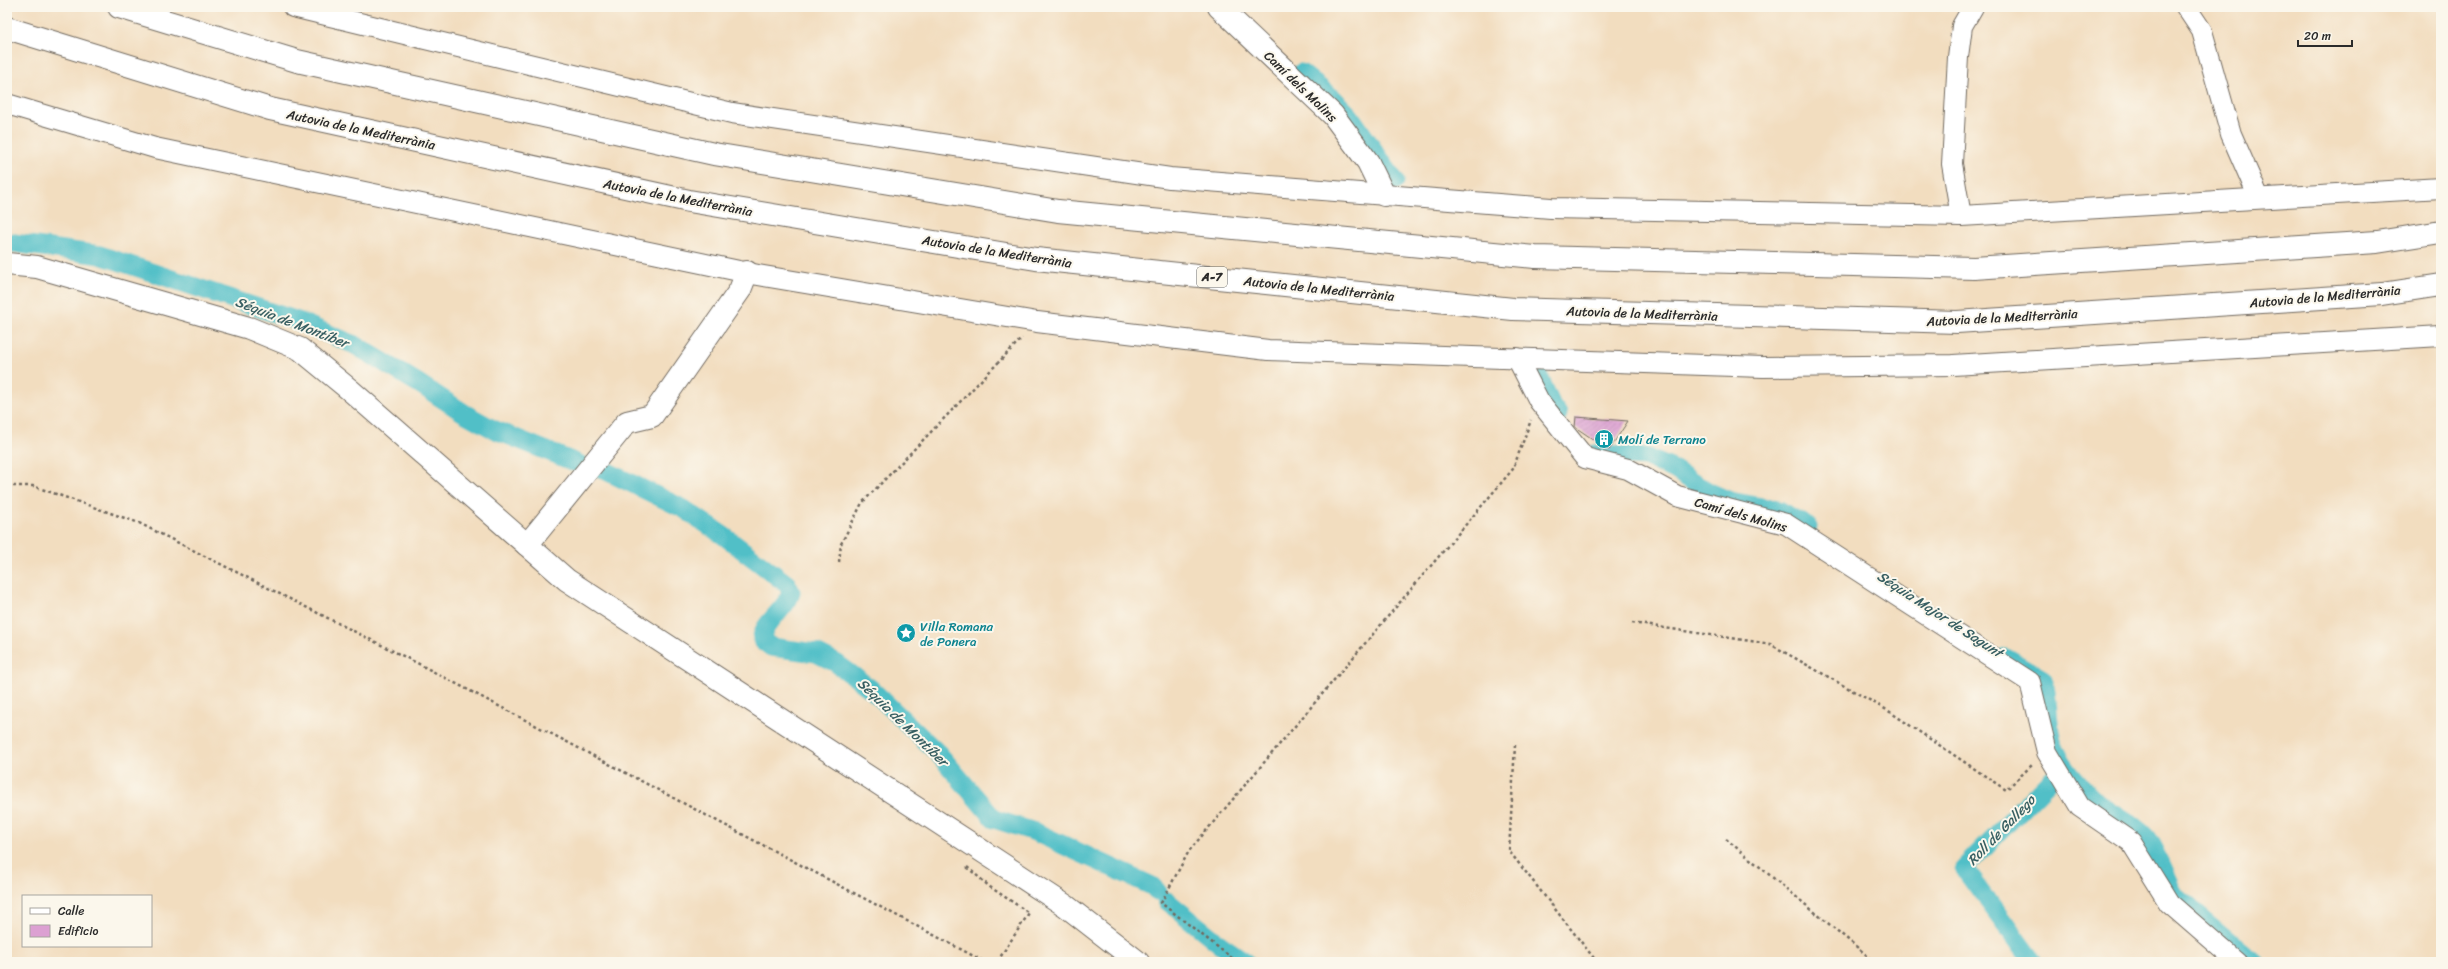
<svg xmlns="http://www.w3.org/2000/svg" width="2448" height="969" font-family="Sriracha,sans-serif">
<defs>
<pattern id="building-hatch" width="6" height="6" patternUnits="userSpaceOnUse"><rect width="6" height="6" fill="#dca0d2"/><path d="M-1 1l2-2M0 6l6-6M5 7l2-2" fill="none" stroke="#b383ab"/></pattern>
</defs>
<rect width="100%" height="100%" fill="#fbf7ec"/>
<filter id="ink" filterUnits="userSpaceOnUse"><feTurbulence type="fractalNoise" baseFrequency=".025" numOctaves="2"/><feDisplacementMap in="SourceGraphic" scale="8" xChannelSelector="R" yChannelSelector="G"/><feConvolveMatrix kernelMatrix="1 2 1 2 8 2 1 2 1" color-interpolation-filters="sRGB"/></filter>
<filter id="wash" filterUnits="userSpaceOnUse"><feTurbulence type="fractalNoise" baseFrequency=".012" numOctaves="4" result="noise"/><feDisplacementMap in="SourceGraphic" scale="16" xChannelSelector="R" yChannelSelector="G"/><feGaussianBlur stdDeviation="0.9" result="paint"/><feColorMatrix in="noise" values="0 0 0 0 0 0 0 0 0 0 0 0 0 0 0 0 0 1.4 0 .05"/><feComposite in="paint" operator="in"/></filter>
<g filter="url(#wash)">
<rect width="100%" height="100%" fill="#f2ddbf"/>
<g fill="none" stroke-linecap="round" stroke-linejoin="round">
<!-- canal -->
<g stroke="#51bfc7" stroke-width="19">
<path d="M 1301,73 L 1334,99 L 1350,116 L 1395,181"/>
<path d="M 7,242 L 100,255 L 298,321 L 355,345 L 418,383 L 464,413 L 493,429 L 579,464"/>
<path d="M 1537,372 L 1552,406 L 1558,414"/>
<path d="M 1595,454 L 1645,457 L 1675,470 L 1709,492 L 1730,501 L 1779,510 L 1808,527"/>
<path d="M 600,468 L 684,509 L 724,536 L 787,584 L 791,592 C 788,609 760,624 762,640 L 771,647 L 816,653 L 836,663 L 871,689 L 938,753 L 994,819 L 1035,832 L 1152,886 L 1157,891"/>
<path d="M 2005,657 L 2043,679 C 2051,702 2045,729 2056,751 C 2064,767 2080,786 2093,798 C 2109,812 2131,821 2145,836 C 2157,850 2164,878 2176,896 L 2255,962"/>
<path d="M 1167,901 L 1221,945 L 1246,962"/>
<path d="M 2033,962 L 1964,868 L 2052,778"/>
</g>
</g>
<g id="blocks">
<!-- building -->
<path fill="url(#building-hatch)" d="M 1576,417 L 1628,421 L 1609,450 L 1575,427 Z"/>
</g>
</g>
<g filter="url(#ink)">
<use href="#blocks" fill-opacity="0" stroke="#71695f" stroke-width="1"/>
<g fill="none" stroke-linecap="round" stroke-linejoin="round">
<defs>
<g id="minor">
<path d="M 293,7 L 732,113 L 1170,178 L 1551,208 L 1961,216 L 2441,188"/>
<path d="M 2186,7 L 2202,31 L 2231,134 L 2259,198"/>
<path d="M 7,104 L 155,148 L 758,275 L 1037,322 L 1268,350 L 1763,367 L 1953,365 L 2441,336"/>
<path d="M 1961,216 L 1952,164 L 1958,57 L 1962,26 L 1973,7"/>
<path d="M 1517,358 L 1539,401 L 1585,458 L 1628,469 L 1677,496 L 1786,524 L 2030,682 L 2047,752 L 2080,807 L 2131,842 L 2169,903 L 2237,962"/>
</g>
<g id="tertiary">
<path d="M 1219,7 L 1333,115 L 1368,162 L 1384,195"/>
<path d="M 527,545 L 627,422 L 652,416 L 740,290 L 747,272"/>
</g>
<path id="secondary" d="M 7,264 L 37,267 L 249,328 L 300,349 L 350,390 L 567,580 L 1005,866 L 1066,906 L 1138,962"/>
<g id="motorway">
<path d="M 119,7 L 297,61 L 714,154 L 1058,211 L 1535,257 L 1974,268 L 2377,242 L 2441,232"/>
<path d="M 7,28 L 270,109 L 689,201 L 1036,259 L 1513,309 L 1957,322 L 2382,294 L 2441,285"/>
</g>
</defs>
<!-- minor casing -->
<use href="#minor" stroke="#71695f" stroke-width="22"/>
<!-- tertiary casing -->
<use href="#tertiary" stroke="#71695f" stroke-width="24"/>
<!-- secondary casing -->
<use href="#secondary" stroke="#71695f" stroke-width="24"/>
<!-- motorway casing -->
<use href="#motorway" stroke="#71695f" stroke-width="24"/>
<!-- path -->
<g stroke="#71695f" stroke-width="2.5" stroke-dasharray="3 3" stroke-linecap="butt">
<path d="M 7,486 L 33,486 L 139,523 L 417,663 L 985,962"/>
<path d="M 839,562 L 841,544 L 862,503 L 1022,338"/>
<path d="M 1632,623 L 1770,644 L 1887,710 L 2006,790 L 2033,764"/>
<path d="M 1515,745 L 1509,851 L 1597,962"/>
<path d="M 1726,839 L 1875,962"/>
<path d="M 967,867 L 990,887 L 1029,913 L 997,962"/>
<path d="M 1237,962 L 1161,903 L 1189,851 L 1513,469 L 1531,420"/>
</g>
<!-- minor -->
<use href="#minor" stroke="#fff" stroke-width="20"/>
<!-- tertiary -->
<use href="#tertiary" stroke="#fff" stroke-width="22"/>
<!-- secondary -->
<use href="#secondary" stroke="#fff" stroke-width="22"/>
<!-- motorway -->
<use href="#motorway" stroke="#fff" stroke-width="22"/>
</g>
</g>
<!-- icons -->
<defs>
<symbol id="building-disc" viewBox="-11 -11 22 22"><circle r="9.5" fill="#0f9aa8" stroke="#fbf7ec"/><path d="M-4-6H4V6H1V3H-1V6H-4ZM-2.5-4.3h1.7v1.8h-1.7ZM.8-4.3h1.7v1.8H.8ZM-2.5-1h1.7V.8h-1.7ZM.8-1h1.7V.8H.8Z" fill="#fff"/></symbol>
<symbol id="sight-disc" viewBox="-11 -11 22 22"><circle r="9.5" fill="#0f9aa8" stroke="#fbf7ec"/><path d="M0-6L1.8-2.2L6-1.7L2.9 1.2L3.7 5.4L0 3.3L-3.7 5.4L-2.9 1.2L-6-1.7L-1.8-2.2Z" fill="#fff"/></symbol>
</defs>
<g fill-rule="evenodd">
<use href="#building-disc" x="1593" y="428" width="22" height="22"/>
<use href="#sight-disc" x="895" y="622" width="22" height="22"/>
</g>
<g text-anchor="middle" stroke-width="4" stroke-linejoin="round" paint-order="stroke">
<!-- shield labels -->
<rect fill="#fbf7ec" stroke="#696865" stroke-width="1" x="1197" y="267" width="30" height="20" rx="3"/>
<g font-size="12" font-weight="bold" fill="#2b2b2b">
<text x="1212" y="281">A-7</text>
</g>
<!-- street labels -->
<g font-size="13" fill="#2b2b2b" stroke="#fbf7ec">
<text transform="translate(1301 86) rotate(44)" y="5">Camí dels Molins</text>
<text transform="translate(361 129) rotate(12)" y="5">Autovia de la Mediterrània</text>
<text transform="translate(678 197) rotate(11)" y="5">Autovia de la Mediterrània</text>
<text transform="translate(997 251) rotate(9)" y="5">Autovia de la Mediterrània</text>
<text transform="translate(1319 288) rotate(6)" y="5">Autovia de la Mediterrània</text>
<text transform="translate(2325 296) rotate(-5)" y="5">Autovia de la Mediterrània</text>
<text transform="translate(1642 313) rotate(2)" y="5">Autovia de la Mediterrània</text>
<text transform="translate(2002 317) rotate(-3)" y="5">Autovia de la Mediterrània</text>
<text transform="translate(1741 514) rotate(16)" y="5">Camí dels Molins</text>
</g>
<!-- culture labels -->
<g font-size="13" fill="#0d838f" stroke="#fbf7ec" text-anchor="start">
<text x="1618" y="444">Molí de Terrano</text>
<text x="920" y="631">Villa Romana<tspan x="920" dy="15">de Ponera</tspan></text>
</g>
<!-- water labels -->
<g font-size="14" font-style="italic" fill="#385f62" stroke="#fbf7ec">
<text transform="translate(292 322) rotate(21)" y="5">Séquia de Montíber</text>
<text transform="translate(1940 614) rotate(33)" y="5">Séquia Major de Sagunt</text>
<text transform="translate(903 722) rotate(44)" y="5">Séquia de Montíber</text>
<text transform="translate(2001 830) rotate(-46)" y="5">Roll de Gallego</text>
</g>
</g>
<!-- margin -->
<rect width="2448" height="969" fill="none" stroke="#fbf7ec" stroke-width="24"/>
<!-- legend -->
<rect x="22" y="895" width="130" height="52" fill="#fbf7ec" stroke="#a8a59f"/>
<rect x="30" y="908" width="20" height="6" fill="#ffffff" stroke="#a8a59f"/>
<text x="58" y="915" font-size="12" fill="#2b2b2b">Calle</text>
<rect x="30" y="925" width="20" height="12" fill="#dca0d2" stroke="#a8a59f"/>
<text x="58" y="935" font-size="12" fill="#2b2b2b">Edificio</text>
<!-- scale -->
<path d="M2298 40v6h54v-6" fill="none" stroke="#2b2b2b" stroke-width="2"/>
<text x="2304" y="40" font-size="12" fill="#2b2b2b" stroke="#fbf7ec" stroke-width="3" paint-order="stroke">20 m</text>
</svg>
